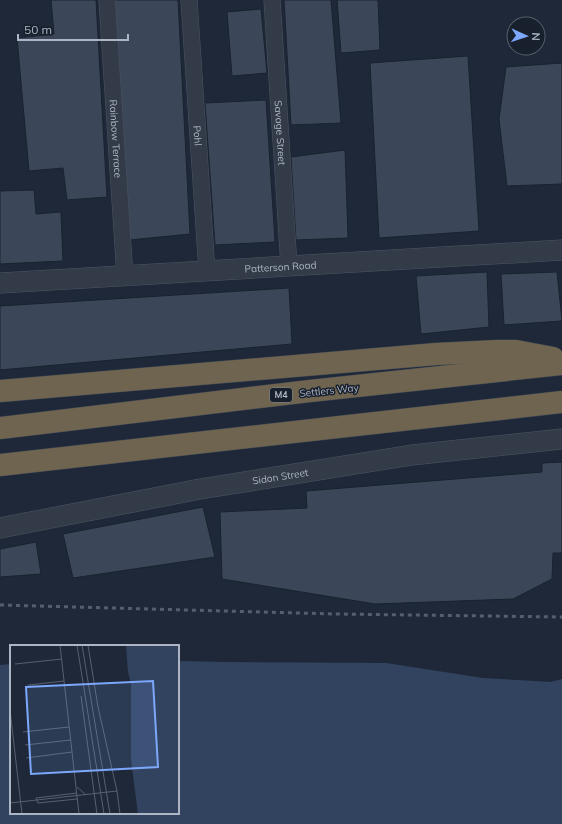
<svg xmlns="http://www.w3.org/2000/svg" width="562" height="824" font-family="Mulish,sans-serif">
<rect width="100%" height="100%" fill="#1f2838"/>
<!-- water -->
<path fill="#324360" d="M 178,661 L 223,662 L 386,663 L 483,678 L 551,682 L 562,679 L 562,824 L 0,824 L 0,665 L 11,664 L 11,813 L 178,813 Z"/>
<!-- building -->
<g fill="#3b4658" stroke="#1a222f">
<path d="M 51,0 L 96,0 L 107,197 L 67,200 L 63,168 L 29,171 L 17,38 L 54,34 Z"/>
<path d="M 114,0 L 178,0 L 190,234 L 129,240 Z"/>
<path d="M 284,0 L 331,0 L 341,123 L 291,125 Z"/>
<path d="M 337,0 L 378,0 L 380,50 L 341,53 Z"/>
<path d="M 261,9 L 267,73 L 232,76 L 227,12 Z"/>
<path d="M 468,56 L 479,231 L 379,238 L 370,63 Z"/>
<path d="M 562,63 L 562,184 L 507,186 L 499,119 L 506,67 Z"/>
<path d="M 266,100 L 275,242 L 215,245 L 205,103 Z"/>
<path d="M 345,150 L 348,238 L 296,240 L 291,157 Z"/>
<path d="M 34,190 L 36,214 L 61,212 L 63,261 L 0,264 L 0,191 Z"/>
<path d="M 487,272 L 489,327 L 421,334 L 416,276 Z"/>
<path d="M 557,272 L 562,321 L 504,325 L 501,274 Z"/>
<path d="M 289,288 L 292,344 L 0,370 L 0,306 Z"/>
<path d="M 562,462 L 562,553 L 553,553 L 552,579 L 513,599 L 375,604 L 222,579 L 220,512 L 307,508 L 306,491 L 542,472 L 542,463 Z"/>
<path d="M 203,507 L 215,557 L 73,578 L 63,534 Z"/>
<path d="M 36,542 L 41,574 L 0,577 L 0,549 Z"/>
</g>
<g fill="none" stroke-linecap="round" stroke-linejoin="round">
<defs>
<g id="minor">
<path id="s1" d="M 107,0 L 125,277"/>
<path id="s2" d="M 189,0 L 207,272"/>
<path id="s3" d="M 272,0 L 289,266"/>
</g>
<g id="tertiary">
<path id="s4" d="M 0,283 L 562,250"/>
<path id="s5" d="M 0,528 L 200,489 L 412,455 L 562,439"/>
</g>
<g id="motorway">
<path d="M 0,391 L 436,354 L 497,351 L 516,351 L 553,358"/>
<path d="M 0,428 L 310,391 L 562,364"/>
<path d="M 0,465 L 562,402"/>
</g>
</defs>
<!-- minor casing -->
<use href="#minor" stroke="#4d5563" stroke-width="17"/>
<!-- tertiary casing -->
<use href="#tertiary" stroke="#4d5563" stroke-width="21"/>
<!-- motorway casing -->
<use href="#motorway" stroke="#3d4553" stroke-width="23"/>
<!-- minor -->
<use href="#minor" stroke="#333b48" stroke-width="16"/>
<!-- tertiary -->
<use href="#tertiary" stroke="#333b48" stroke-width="20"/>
<!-- motorway -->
<use href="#motorway" stroke="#6e644f" stroke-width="22"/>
<!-- rail -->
<path stroke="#545e70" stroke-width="3" stroke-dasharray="4 4" stroke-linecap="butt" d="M 0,605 L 336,614 L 562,617"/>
</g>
<g text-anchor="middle" stroke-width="3" stroke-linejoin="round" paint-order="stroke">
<!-- shield labels -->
<rect fill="#18202d" stroke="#808897" stroke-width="1" x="270" y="388" width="22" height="14" rx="3"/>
<g font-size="9" font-weight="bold" fill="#adb5c5">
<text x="281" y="398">M4</text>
</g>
<!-- street labels -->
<g font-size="10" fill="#adb5c5" stroke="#18202d">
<text dy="4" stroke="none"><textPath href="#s3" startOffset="133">Savage Street</textPath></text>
<text dy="4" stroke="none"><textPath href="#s2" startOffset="136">Pohl</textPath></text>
<text dy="4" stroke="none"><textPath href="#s1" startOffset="139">Rainbow Terrace</textPath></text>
<text dy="4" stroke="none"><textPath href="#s4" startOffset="281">Patterson Road</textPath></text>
<text transform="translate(329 390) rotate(-6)" y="4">Settlers Way</text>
<text dy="4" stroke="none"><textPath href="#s5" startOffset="285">Sidon Street</textPath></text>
</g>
</g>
<!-- overview -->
<g transform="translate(10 645)">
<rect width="169" height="169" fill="#1f2838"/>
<path d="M 116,0 L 169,0 L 169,169 L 128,169 L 121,114 L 121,38 L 118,27 Z" fill="#324360"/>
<path fill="none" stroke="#586070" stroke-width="1" d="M 50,0 L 69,169M 67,0 L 94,169M 72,0 L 100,169M 5,19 L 52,14M 18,40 L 54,36M 71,51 L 87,169M 0,65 L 12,169M 13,87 L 59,82M 15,100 L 61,95M 16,113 L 62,107M 67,142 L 76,150M 107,146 L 110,169M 67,148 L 26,153 L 28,158 L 67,154M 0,158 L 107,146 L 88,62 L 78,0"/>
<path fill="#7ca7fb" fill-opacity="0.15" stroke="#7ca7fb" stroke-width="2" d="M 143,36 L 148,122 L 21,129 L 16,42 Z"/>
<rect width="169" height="169" fill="none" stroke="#adb5c5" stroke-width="2"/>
</g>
<!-- north arrow -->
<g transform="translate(526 36) rotate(93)"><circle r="19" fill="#18202d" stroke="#545c6a"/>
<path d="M0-3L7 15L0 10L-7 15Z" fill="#7ca7fb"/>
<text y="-6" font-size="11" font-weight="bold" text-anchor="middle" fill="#adb5c5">N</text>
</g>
<!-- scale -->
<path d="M18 34v6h110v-6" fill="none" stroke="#adb5c5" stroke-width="2"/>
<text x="24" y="34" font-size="12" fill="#adb5c5" stroke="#18202d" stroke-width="3" paint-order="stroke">50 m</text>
</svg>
